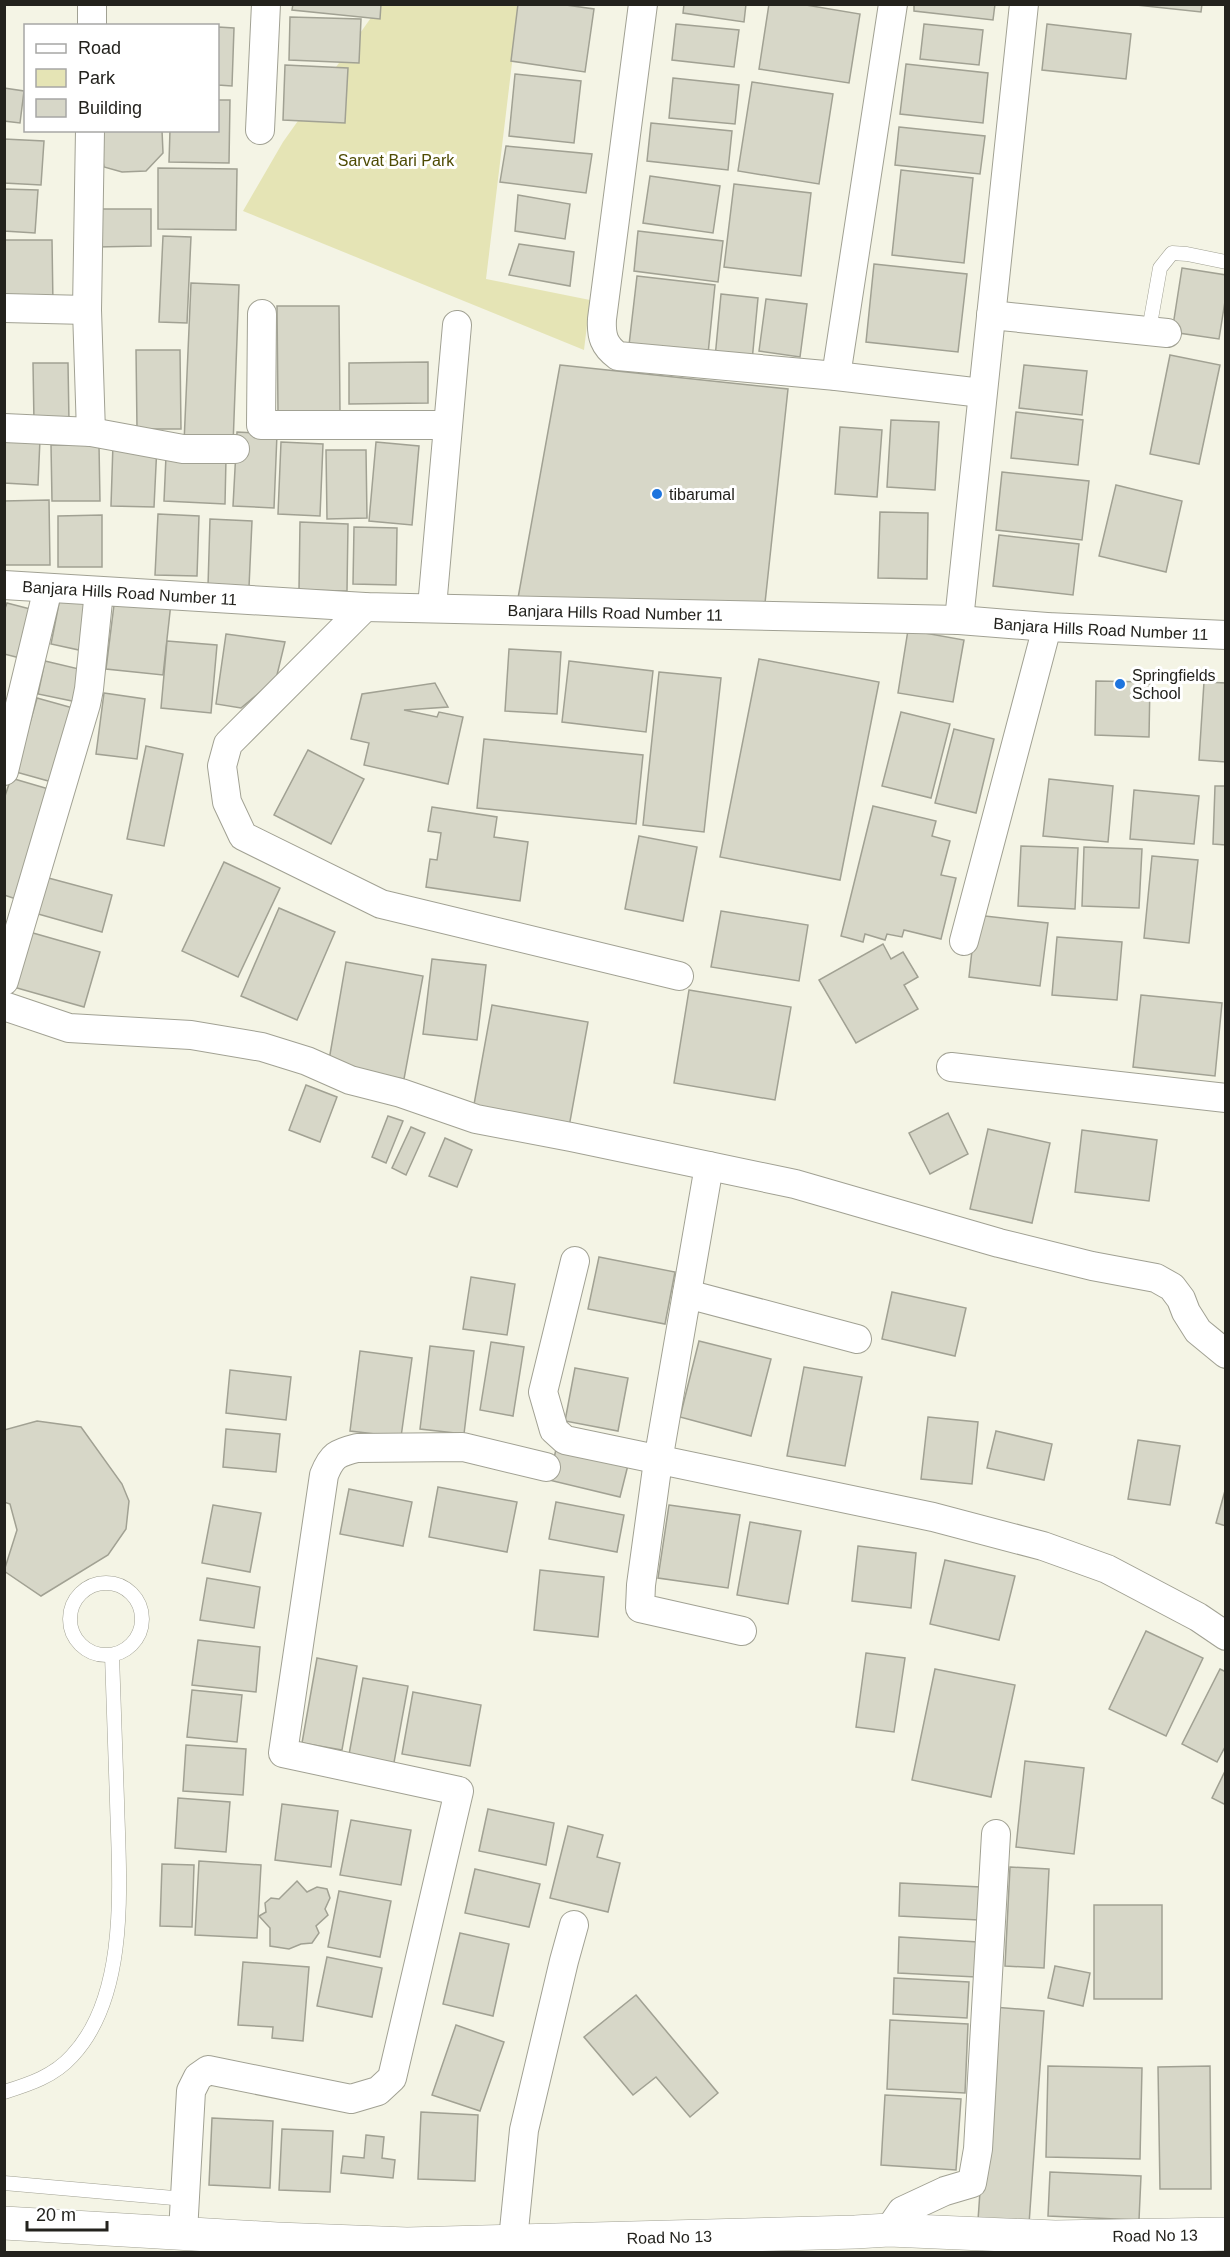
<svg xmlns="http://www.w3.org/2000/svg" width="1230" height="2257" font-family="Arial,sans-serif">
<rect width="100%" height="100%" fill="#f4f4e5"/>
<!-- green -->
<path fill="#e5e4b5" d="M 380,5 L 519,5 L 486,279 L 590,300 L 584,350 L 243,211 L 283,142 Z"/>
<!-- building -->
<g fill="#d7d7c8" stroke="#a1a193" stroke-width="1.5">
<path d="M 293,4 L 381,4 L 380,19 L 292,10 Z"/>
<path d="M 518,4 L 559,4 L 594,9 L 585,72 L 511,61 Z"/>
<path d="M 684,4 L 746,4 L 744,22 L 683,13 Z"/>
<path d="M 769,4 L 800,4 L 860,14 L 849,83 L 759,69 Z"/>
<path d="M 914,4 L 995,4 L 993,20 L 914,11 Z"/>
<path d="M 1127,4 L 1202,4 L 1201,12 Z"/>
<path d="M 290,17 L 361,19 L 359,63 L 289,60 Z"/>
<path d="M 676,24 L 739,30 L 734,67 L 672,60 Z"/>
<path d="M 924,24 L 983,30 L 979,65 L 920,59 Z"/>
<path d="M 1047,24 L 1131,34 L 1126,79 L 1042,70 Z"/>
<path d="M 218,27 L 234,28 L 232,86 L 218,85 Z"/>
<path d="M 906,64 L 988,73 L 983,123 L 900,114 Z"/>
<path d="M 285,65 L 348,68 L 345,123 L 283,120 Z"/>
<path d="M 515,74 L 581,81 L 574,143 L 509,136 Z"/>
<path d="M 673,78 L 739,85 L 735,124 L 669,118 Z"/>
<path d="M 752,82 L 833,94 L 819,184 L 738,171 Z"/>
<path d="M 4,88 L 24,91 L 20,123 L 4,121 Z"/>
<path d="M 218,100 L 230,100 L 229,163 L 169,162 L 170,130 L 218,130 Z"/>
<path d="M 651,123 L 732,131 L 728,170 L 647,161 Z"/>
<path d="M 899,127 L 985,136 L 980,174 L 895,165 Z"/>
<path d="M 97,130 L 162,130 L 163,153 L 146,171 L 122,172 L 104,167 Z"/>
<path d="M 4,139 L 44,141 L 41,185 L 4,183 Z"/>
<path d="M 506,146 L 592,154 L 586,193 L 500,182 Z"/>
<path d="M 158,168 L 237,169 L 236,230 L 158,229 Z"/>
<path d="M 901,170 L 973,178 L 964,263 L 892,255 Z"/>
<path d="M 650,176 L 720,186 L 713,233 L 643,223 Z"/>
<path d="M 734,184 L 811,193 L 801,276 L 724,267 Z"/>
<path d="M 4,189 L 38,190 L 35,233 L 4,231 Z"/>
<path d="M 518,195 L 570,204 L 565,239 L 515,231 Z"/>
<path d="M 95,209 L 151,209 L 151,246 L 95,247 Z"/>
<path d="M 638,231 L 723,241 L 718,282 L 634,271 Z"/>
<path d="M 163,236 L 191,237 L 187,323 L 159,322 Z"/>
<path d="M 4,240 L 52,240 L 53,305 L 4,306 Z"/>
<path d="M 519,244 L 574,252 L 570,286 L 509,275 Z"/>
<path d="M 874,264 L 967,274 L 958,352 L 866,342 Z"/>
<path d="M 1182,268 L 1226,275 L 1226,295 L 1219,339 L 1172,332 Z"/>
<path d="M 637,276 L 715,285 L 708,354 L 629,345 Z"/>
<path d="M 191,283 L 239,285 L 233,445 L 184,443 Z"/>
<path d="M 721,294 L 758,298 L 752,361 L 715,358 Z"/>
<path d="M 766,299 L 807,304 L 800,357 L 759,351 Z"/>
<path d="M 277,306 L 339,306 L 340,411 L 278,412 Z"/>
<path d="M 136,350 L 180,350 L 181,429 L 137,429 Z"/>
<path d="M 1170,355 L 1220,365 L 1199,464 L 1150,454 Z"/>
<path d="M 428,362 L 428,403 L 349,404 L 349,363 Z"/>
<path d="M 33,363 L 68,363 L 69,422 L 34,423 Z"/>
<path d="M 560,365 L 788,389 L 765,603 L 518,598 Z"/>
<path d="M 1024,365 L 1087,371 L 1082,415 L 1019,408 Z"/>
<path d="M 1016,412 L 1083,420 L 1078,465 L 1011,458 Z"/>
<path d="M 891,420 L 939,422 L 935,490 L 887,487 Z"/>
<path d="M 840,427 L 882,430 L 877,497 L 835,494 Z"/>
<path d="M 237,432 L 277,434 L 274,508 L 233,506 Z"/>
<path d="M 4,438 L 40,439 L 38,485 L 4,483 Z"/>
<path d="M 281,442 L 323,444 L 320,516 L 278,514 Z"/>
<path d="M 376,442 L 419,446 L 412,525 L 369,521 Z"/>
<path d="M 113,443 L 157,445 L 154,507 L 111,506 Z"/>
<path d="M 51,445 L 99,445 L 100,501 L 52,501 Z"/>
<path d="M 326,450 L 366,450 L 367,518 L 327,519 Z"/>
<path d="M 166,456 L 226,458 L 225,504 L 164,501 Z"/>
<path d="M 1002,472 L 1089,481 L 1082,540 L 996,530 Z"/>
<path d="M 1116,485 L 1182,501 L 1166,572 L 1099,556 Z"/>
<path d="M 49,500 L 50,565 L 4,565 L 4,501 Z"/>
<path d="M 880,512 L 928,513 L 927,579 L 878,578 Z"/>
<path d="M 158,514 L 199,516 L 197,576 L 155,575 Z"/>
<path d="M 102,515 L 102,567 L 58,567 L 58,516 Z"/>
<path d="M 210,519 L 252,521 L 249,587 L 208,586 Z"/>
<path d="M 300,522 L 348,524 L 347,591 L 299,590 Z"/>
<path d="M 354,527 L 397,528 L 396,585 L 353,584 Z"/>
<path d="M 999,535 L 1079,544 L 1073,595 L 993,586 Z"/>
<path d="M 115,597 L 171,603 L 163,675 L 106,669 Z"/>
<path d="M 60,598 L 93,604 L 79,650 L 51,644 Z"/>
<path d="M 7,603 L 38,611 L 24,659 L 4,654 L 4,611 Z"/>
<path d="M 908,630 L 964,640 L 953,702 L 898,693 Z"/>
<path d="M 226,634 L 285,642 L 276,679 L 241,708 L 216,704 Z"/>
<path d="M 167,641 L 217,645 L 211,713 L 161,708 Z"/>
<path d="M 509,649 L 561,652 L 557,714 L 505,711 Z"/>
<path d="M 759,659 L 879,682 L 840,880 L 720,857 Z"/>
<path d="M 45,661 L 79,669 L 77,702 L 38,694 Z"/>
<path d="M 569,661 L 653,671 L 646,732 L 562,722 Z"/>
<path d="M 659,672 L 721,678 L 704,832 L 643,825 Z"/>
<path d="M 1096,681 L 1150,682 L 1149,737 L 1095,735 Z"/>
<path d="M 1204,682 L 1226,683 L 1226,762 L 1199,760 Z"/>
<path d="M 435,683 L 448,707 L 404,710 L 437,717 L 439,712 L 463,717 L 448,784 L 364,765 L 369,743 L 351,739 L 362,694 Z"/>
<path d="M 104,693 L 145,699 L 137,759 L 96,754 Z"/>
<path d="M 37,698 L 73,708 L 52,782 L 16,772 Z"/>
<path d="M 901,712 L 950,724 L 931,798 L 882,786 Z"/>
<path d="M 954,729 L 994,739 L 976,813 L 935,803 Z"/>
<path d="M 484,739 L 643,755 L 636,824 L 477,808 Z"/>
<path d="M 146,746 L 183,754 L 164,846 L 127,839 Z"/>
<path d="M 308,750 L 364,779 L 331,844 L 274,815 Z"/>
<path d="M 11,778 L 52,790 L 19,900 L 4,895 L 4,799 Z"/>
<path d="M 1049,779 L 1113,786 L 1108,842 L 1043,836 Z"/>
<path d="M 1215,786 L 1226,786 L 1226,845 L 1213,844 Z"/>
<path d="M 1134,790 L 1199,796 L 1194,844 L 1130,839 Z"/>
<path d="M 873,806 L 936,821 L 932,836 L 950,841 L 941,875 L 956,878 L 941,939 L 904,930 L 902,937 L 887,934 L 885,940 L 865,934 L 863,942 L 841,936 Z"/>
<path d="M 432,807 L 497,817 L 494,837 L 528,842 L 520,901 L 426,887 L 430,859 L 437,860 L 441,833 L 428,831 Z"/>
<path d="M 639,836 L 697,847 L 683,921 L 625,909 Z"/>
<path d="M 1021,846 L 1078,848 L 1075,909 L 1018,906 Z"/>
<path d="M 1084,847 L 1142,849 L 1139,908 L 1082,906 Z"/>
<path d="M 1152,856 L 1198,860 L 1189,943 L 1144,938 Z"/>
<path d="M 224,862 L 280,888 L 238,977 L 182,951 Z"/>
<path d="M 41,876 L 112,895 L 102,932 L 31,912 Z"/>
<path d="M 279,908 L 335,932 L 297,1020 L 241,996 Z"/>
<path d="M 721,911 L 808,925 L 799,981 L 711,967 Z"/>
<path d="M 976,915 L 1048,923 L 1040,986 L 969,977 Z"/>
<path d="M 26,931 L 100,952 L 84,1007 L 10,986 Z"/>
<path d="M 1057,937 L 1122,942 L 1117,1000 L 1052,995 Z"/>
<path d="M 883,944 L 891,959 L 903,952 L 918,977 L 904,985 L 918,1009 L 856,1043 L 819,980 Z"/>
<path d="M 432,959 L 486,965 L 477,1040 L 423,1034 Z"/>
<path d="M 346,962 L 423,976 L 404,1079 L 328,1066 Z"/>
<path d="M 689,990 L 791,1007 L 775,1100 L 674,1083 Z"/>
<path d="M 1141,995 L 1222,1003 L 1215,1076 L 1133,1067 Z"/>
<path d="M 492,1005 L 588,1022 L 569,1127 L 473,1110 Z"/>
<path d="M 306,1085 L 337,1097 L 320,1142 L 289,1130 Z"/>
<path d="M 948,1113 L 968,1154 L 930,1174 L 909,1133 Z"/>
<path d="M 388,1116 L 403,1121 L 386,1163 L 372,1157 Z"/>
<path d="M 411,1127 L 425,1133 L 406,1175 L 392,1168 Z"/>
<path d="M 988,1129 L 1050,1143 L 1032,1223 L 970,1209 Z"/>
<path d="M 1082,1130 L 1157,1140 L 1149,1201 L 1075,1192 Z"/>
<path d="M 445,1138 L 472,1150 L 457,1187 L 429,1176 Z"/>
<path d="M 599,1257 L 675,1272 L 665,1324 L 588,1309 Z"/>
<path d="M 471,1277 L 515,1284 L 507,1335 L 463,1329 Z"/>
<path d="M 892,1292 L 966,1308 L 955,1356 L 882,1339 Z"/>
<path d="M 699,1341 L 771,1359 L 751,1436 L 680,1417 Z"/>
<path d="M 491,1342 L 524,1347 L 513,1416 L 480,1410 Z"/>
<path d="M 430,1346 L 474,1351 L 464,1434 L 420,1429 Z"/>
<path d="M 360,1351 L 412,1358 L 401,1437 L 350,1431 Z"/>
<path d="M 804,1367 L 862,1377 L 845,1466 L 787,1456 Z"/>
<path d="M 575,1368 L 628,1378 L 618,1431 L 565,1421 Z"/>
<path d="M 230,1370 L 291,1377 L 286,1420 L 226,1413 Z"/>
<path d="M 928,1417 L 978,1422 L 972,1484 L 921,1479 Z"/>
<path d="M 37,1421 L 81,1427 L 122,1484 L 129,1501 L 126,1529 L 108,1555 L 41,1596 L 4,1571 L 17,1530 L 10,1504 L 4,1502 L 4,1430 Z"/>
<path d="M 226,1429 L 280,1434 L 276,1472 L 223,1467 Z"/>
<path d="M 996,1431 L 1052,1444 L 1044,1480 L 987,1468 Z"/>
<path d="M 1138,1440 L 1180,1446 L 1170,1505 L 1128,1499 Z"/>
<path d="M 557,1445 L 629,1461 L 620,1497 L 549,1480 Z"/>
<path d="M 438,1487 L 517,1502 L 507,1552 L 429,1537 Z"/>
<path d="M 1226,1487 L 1226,1526 L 1216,1523 Z"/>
<path d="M 349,1489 L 412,1502 L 403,1546 L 340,1534 Z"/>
<path d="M 556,1502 L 624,1515 L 617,1552 L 549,1539 Z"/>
<path d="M 213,1505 L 261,1513 L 250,1572 L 202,1563 Z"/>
<path d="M 669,1505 L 740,1515 L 728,1588 L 658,1578 Z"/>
<path d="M 750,1522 L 801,1531 L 788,1604 L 737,1595 Z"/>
<path d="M 858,1546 L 916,1553 L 911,1608 L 852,1601 Z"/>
<path d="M 945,1560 L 1015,1576 L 999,1640 L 930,1624 Z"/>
<path d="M 540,1570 L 604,1577 L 598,1637 L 534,1630 Z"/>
<path d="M 207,1578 L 260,1587 L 254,1628 L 200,1620 Z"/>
<path d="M 1146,1631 L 1203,1658 L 1166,1736 L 1109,1709 Z"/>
<path d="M 198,1640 L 260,1647 L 256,1692 L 192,1685 Z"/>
<path d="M 866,1653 L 905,1658 L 894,1732 L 856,1727 Z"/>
<path d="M 317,1658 L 357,1666 L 342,1750 L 302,1743 Z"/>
<path d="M 935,1669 L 1015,1685 L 991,1797 L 912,1780 Z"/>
<path d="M 1220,1669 L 1226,1672 L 1226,1745 L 1217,1762 L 1182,1744 Z"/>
<path d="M 363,1678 L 408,1686 L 393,1768 L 348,1760 Z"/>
<path d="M 192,1690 L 242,1695 L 237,1742 L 187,1737 Z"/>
<path d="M 413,1692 L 481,1705 L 470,1766 L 402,1754 Z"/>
<path d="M 186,1745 L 246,1749 L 243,1795 L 183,1791 Z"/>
<path d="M 1025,1761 L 1084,1768 L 1074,1854 L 1016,1847 Z"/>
<path d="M 1226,1769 L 1226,1805 L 1212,1798 Z"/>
<path d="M 178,1798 L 230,1802 L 226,1852 L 175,1848 Z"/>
<path d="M 282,1804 L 338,1811 L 331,1867 L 275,1860 Z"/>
<path d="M 488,1809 L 554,1823 L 546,1865 L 479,1851 Z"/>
<path d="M 351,1820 L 411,1830 L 401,1885 L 340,1875 Z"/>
<path d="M 568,1826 L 603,1835 L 597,1857 L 620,1863 L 608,1912 L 550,1898 Z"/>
<path d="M 199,1861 L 261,1865 L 257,1938 L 195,1935 Z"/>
<path d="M 162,1864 L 194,1865 L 192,1927 L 160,1926 Z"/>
<path d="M 1010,1867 L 1049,1869 L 1044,1968 L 1005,1966 Z"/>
<path d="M 475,1869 L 540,1884 L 529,1927 L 465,1913 Z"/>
<path d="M 297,1881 L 307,1892 L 317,1887 L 327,1889 L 330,1898 L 325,1909 L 328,1915 L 316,1926 L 319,1933 L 312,1943 L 301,1944 L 289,1949 L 270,1946 L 270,1928 L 259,1916 L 266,1912 L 265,1903 L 271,1898 L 279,1899 Z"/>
<path d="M 900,1883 L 981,1887 L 979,1920 L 899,1916 Z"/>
<path d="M 339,1891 L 391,1901 L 380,1957 L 328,1947 Z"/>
<rect x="1094" y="1905" width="68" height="94"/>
<path d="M 460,1933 L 509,1944 L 493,2016 L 443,2004 Z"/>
<path d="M 899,1937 L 978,1942 L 976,1977 L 898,1973 Z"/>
<path d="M 327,1957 L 382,1968 L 372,2017 L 317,2006 Z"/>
<path d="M 243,1962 L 309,1967 L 303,2041 L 272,2038 L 273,2027 L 238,2025 Z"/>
<path d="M 1055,1966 L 1090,1973 L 1083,2006 L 1048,1998 Z"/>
<path d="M 894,1978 L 969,1982 L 967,2018 L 893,2014 Z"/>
<path d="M 636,1995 L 718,2093 L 690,2117 L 656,2077 L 633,2095 L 584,2037 Z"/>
<path d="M 993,2007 L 1044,2011 L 1029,2224 L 978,2220 Z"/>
<path d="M 890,2020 L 968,2024 L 965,2093 L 887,2089 Z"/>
<path d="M 456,2025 L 504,2042 L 480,2111 L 432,2095 Z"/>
<path d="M 1048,2066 L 1142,2068 L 1140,2159 L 1046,2157 Z"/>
<path d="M 1210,2066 L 1211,2189 L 1160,2189 L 1158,2067 Z"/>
<path d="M 885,2095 L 961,2099 L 956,2170 L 881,2165 Z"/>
<path d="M 421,2112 L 478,2115 L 475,2181 L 418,2179 Z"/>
<path d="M 212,2118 L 273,2121 L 270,2188 L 209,2185 Z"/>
<path d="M 282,2129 L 333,2131 L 330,2192 L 279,2190 Z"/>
<path d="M 366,2135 L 384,2137 L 382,2158 L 395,2160 L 393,2178 L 341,2173 L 343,2156 L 364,2158 Z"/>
<path d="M 1050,2172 L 1141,2176 L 1139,2220 L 1048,2216 Z"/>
</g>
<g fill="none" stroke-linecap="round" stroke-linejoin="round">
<defs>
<g id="service">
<path d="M 1149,330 L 1160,268 L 1172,253 L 1187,254 L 1226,262"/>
<circle cx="106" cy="1619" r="36"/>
<path d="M 4,2092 C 30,2084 54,2076 72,2056 C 130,1994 119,1880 117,1801 C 115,1753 114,1704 112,1655"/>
<path d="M 4,2183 L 185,2199"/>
</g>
<g id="minor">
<path d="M 643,4 L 602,319 C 601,336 604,346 618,356 L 836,376 L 982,393"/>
<path d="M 92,26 L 92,4"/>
<path d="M 90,130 L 87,310 L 91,432"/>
<path d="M 260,130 L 266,4"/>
<path d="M 4,308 L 87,310"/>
<path d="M 262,314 L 261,425 L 447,425"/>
<path d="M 991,315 L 1167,333"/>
<path d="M 836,376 L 893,4"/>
<path d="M 4,428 L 91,432 L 183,449 L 235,449"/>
<path id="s1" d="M 4,585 L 365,607 L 959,620 L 1047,627 L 1226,635"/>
<path d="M 365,607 L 228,744 L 222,766 L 227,802 L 243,836 L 381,904 L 679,976"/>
<path d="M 432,607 L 457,325"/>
<path d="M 959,620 L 1024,4"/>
<path d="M 4,771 L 48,588"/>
<path d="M 964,941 L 1047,627"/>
<path d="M 4,981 L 86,704 L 89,689 L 99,591"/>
<path d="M 4,1006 L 69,1028 L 191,1035 L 262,1047 L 307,1061 L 350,1080 L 401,1093 L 476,1119 L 571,1137 L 795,1184 L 999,1243 L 1092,1266 L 1156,1278 L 1172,1287 L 1181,1299 L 1186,1312 L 1198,1331 L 1226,1354"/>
<path d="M 951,1067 L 1226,1098"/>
<path d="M 709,1166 L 658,1461 L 641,1585 L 640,1608 L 742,1631"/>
<path d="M 575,1261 L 543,1392 L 554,1430 L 565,1440 L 933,1517 L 1043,1546 L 1107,1569 L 1198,1617 L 1226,1636"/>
<path d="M 687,1294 L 857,1339"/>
<path d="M 889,2230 L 902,2211 L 945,2191 L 972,2183 L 978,2149 L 996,1834"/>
<path d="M 183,2232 L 191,2091 L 198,2077 L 208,2070 L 351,2099 L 378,2091 L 392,2078 L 459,1791 L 283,1753 L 324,1475 C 332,1455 337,1453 357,1448 L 463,1447 L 546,1467"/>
<path d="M 513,2240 L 524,2130 L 564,1961 L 574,1925"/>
</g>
<g id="tertiary">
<path id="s2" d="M 4,2223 L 277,2239 L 407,2244 L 855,2232 L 889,2230 L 1055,2237 L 1226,2234"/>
</g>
</defs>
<!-- service casing -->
<use href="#service" stroke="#a1a193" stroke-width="15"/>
<!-- minor casing -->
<use href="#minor" stroke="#a1a193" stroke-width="30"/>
<!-- tertiary casing -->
<use href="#tertiary" stroke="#a1a193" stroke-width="34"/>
<!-- service -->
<use href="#service" stroke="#fff" stroke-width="14"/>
<!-- minor -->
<use href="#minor" stroke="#fff" stroke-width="28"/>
<!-- tertiary -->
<use href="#tertiary" stroke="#fff" stroke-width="33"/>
</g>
<!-- markers -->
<g fill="#1d74de" stroke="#fff" stroke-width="2">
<circle cx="657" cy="494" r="6"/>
<circle cx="1120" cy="684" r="6"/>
</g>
<g text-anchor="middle" stroke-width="6" stroke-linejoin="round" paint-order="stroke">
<!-- park labels -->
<g font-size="16" fill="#4e4b03" stroke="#fff">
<text x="396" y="166">Sarvat Bari Park</text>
</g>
<!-- poi labels -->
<g font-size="16" fill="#23221d" stroke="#fff" text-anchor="start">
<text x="669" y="500">tibarumal</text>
<text x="1132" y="681">Springfields<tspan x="1132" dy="18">School</tspan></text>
</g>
<!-- street labels -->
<g font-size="16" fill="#23221d" stroke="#fff">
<text dy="6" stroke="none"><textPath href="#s1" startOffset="126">Banjara Hills Road Number 11</textPath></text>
<text dy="6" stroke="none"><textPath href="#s1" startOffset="612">Banjara Hills Road Number 11</textPath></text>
<text dy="6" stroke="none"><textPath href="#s1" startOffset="1098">Banjara Hills Road Number 11</textPath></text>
<text dy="6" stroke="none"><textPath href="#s2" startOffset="1152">Road No 13</textPath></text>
<text dy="6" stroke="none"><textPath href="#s2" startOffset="666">Road No 13</textPath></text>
</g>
</g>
<!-- border -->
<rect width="1230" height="2257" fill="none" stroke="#23221d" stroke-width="12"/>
<!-- legend -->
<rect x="24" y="24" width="195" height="108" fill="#ffffff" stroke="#a7a7a5" stroke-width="1.5"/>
<rect x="36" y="44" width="30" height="9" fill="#ffffff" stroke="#a7a7a5" stroke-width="1.5"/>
<text x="78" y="54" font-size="18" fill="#23221d">Road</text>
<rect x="36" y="69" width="30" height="18" fill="#e5e4b5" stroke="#a7a7a5" stroke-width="1.5"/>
<text x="78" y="84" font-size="18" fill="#23221d">Park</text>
<rect x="36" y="99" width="30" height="18" fill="#d7d7c8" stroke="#a7a7a5" stroke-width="1.5"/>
<text x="78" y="114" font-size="18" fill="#23221d">Building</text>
<!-- scale -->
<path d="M27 2221v9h80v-9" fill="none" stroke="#23221d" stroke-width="3"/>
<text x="36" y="2221" font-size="18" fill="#23221d" stroke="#ffffff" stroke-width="4.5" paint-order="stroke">20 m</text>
</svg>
